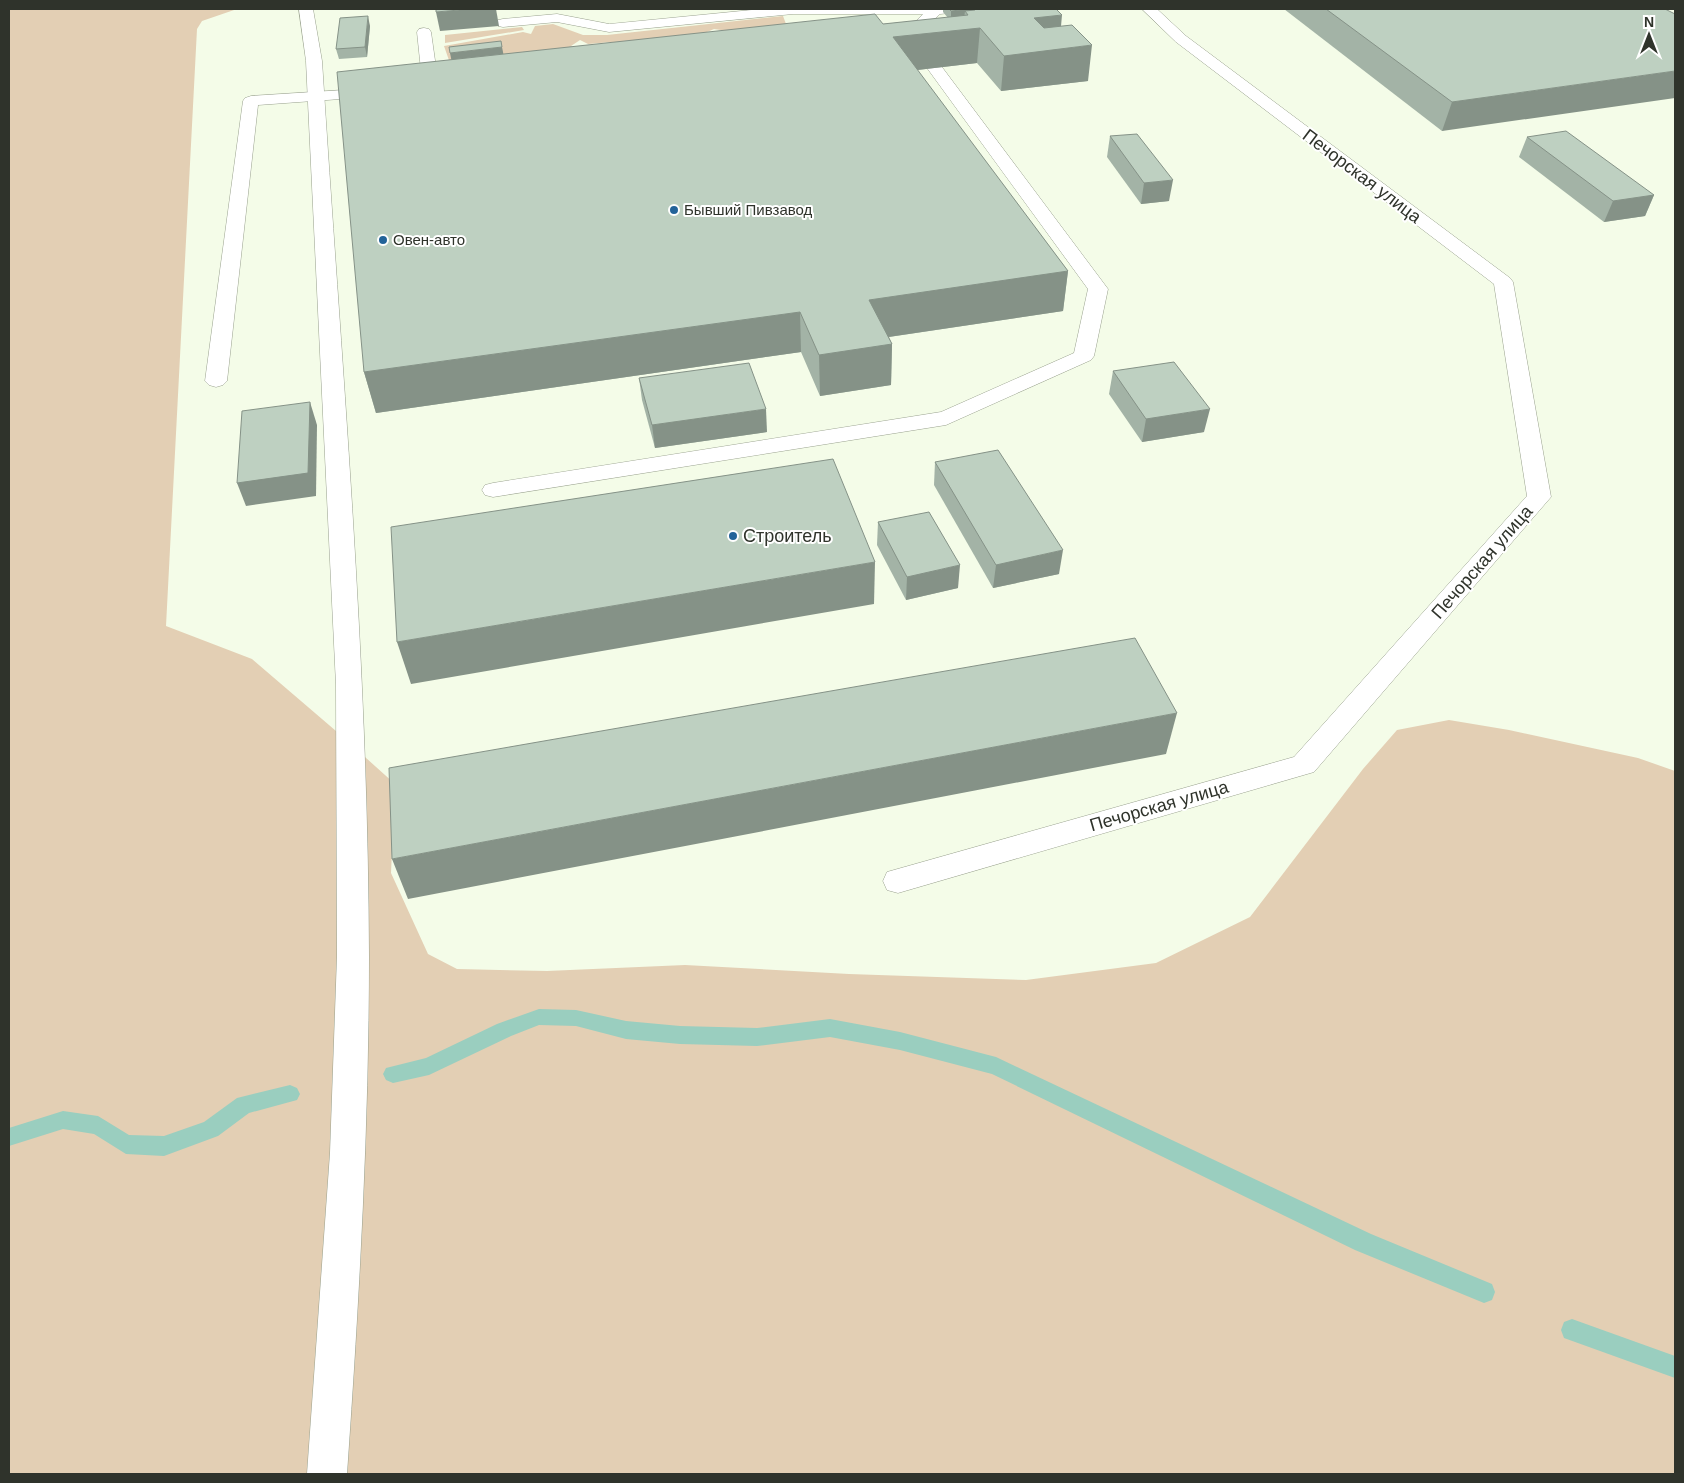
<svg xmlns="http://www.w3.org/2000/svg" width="1684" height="1483" font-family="Arial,sans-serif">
<rect width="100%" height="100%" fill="#f4fce8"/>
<!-- green -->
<g fill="#e3cfb4">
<path d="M 9,9 L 237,9 L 202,21 L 197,29 L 166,626 L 252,659 L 336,731 L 395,784 L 391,873 L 428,954 L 457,969 L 547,971 L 685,965 L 849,974 L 1026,980 L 1156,963 L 1250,917 L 1363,769 L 1397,730 L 1449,720 L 1509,730 L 1638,758 L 1675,771 L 1675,1474 L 9,1474 Z"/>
<path d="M 783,16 L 789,32 L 749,34 L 714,29 L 700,35 L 624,45 L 611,42 L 588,44 L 580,40 L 571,46 L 575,49 L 451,66 L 444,46 L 523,32 L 531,34 L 535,26 L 553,24 L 583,35 L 607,35 Z"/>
<path d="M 522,27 L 524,30 L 445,43 L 445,35 Z"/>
</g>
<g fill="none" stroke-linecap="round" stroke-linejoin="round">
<!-- stream -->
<g fill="#9acebf" fill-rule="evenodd">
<path d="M 539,1009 L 576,1010 L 626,1021 L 680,1026 L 757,1028 L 830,1019 L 900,1032 L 996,1057 L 1371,1234 L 1492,1284 L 1495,1292 L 1492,1300 L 1484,1303 L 1355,1250 L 992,1074 L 900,1050 L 830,1037 L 757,1046 L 680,1044 L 626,1039 L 576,1026 L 539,1025 L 511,1036 L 429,1075 L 393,1083 L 386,1080 L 383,1074 L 386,1068 L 426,1058 L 497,1024 Z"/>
<path d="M 290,1085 L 297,1088 L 300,1094 L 297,1100 L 249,1113 L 218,1136 L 164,1156 L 126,1154 L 94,1134 L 63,1129 L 9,1146 L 9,1128 L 63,1111 L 98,1116 L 129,1135 L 164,1136 L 204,1122 L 237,1098 Z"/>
<path d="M 1572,1319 L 1675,1356 L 1675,1378 L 1564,1338 L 1561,1330 L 1564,1322 Z"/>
</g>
<defs>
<g id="service">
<path d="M 762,9 L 951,9 L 950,13 L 940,14 L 918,35 L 1108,289 L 1094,356 L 1091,360 L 946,425 L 493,497 L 485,495 L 482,490 L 485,485 L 493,483 L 941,412 L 1074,353 L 1088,289 L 903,35 L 923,14 L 793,14 L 609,32 L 557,22 L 503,27 L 498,26 L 496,23 L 498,20 L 503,19 L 557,14 L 609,24 Z"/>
<path d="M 424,28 L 429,29 L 431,32 L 439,89 L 437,92 L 425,92 L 423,89 L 417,32 L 419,29 Z"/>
<path d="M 376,88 L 382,90 L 384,93 L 382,96 L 258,105 L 227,381 L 223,385 L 216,387 L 209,385 L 205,381 L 243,101 L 245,98 L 251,96 Z"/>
</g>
<path id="minor" d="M 299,9 L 313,9 L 322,61 C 341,359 368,657 369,956 C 369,1128 359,1302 347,1474 L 307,1474 L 330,1153 L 337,956 L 336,685 L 306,61 Z"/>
<path id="tertiary" d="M 1142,9 L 1157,9 L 1186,36 L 1510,278 L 1513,282 L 1551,497 L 1314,772 L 898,893 L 887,890 L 883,881 L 887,872 L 1294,757 L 1527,496 L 1494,284 L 1176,42 Z"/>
</defs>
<!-- service casing -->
<use href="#service" stroke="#99a18e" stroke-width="1"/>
<!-- minor casing -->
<use href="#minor" stroke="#99a18e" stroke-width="1"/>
<!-- tertiary casing -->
<use href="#tertiary" stroke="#99a18e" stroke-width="1"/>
<!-- service -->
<use href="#service" fill="#fff" fill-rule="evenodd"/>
<!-- minor -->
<use href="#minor" fill="#fff" fill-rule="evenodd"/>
<!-- tertiary -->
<use href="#tertiary" fill="#fff" fill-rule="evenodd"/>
</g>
<!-- wall -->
<g fill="#a3b3a6">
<path d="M 943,9 L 1056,9 L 1061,26 L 1088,81 L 1001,91 L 977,63 L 917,70 L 1068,271 L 1063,311 L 889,337 L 892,344 L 891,385 L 820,396 L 801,352 L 376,413 L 364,372 L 504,54 L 883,24 L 948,18 L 943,12 Z"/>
<path d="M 1284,9 L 1665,9 L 1442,131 Z"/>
<path d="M 370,26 L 367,57 L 339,59 L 336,49 Z"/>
<path d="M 1110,136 L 1169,201 L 1141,204 L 1107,157 Z"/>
<path d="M 1527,137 L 1654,195 L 1645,216 L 1604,222 L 1519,157 Z"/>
<path d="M 1113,371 L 1204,432 L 1142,442 L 1109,394 Z"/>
<path d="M 639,378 L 767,432 L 655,448 L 642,400 Z"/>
<path d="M 935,462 L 1059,574 L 993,588 L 934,485 Z"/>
<path d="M 878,522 L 958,588 L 906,600 L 877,545 Z"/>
</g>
<!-- shaded-wall -->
<g fill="#859287">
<path d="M 471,9 L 496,9 L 499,26 L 440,31 L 436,12 Z"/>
<path d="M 970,9 L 969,19 L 968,15 L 965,11 L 964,19 L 951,21 L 951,11 Z"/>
<path d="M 1062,15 L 1059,49 L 1092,45 L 1088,81 L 1001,91 L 1004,56 L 1034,18 Z"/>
<path d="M 368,16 L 370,26 L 367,57 L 365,47 Z"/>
<path d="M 980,28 L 977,63 L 892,73 L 893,37 Z"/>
<path d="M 502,47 L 504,57 L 452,63 L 450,53 Z"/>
<path d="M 1675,71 L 1675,98 L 1442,131 L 1452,102 Z"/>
<path d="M 1173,180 L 1169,201 L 1141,204 L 1144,183 Z"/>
<path d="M 1654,195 L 1645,216 L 1604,222 L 1613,201 Z"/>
<path d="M 1068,271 L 1063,311 L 868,340 L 869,300 Z"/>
<path d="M 800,312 L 801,352 L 376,413 L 364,372 Z"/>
<path d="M 892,344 L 891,385 L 820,396 L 819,355 Z"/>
<path d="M 310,402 L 317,425 L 316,496 L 246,506 L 237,483 Z"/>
<path d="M 766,409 L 767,432 L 655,448 L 652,425 Z"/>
<path d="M 1210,409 L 1204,432 L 1142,442 L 1146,419 Z"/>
<path d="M 1063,550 L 1059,574 L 993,588 L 996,565 Z"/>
<path d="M 875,562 L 874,604 L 411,684 L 397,642 Z"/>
<path d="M 960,565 L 958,588 L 906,600 L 907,577 Z"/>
<path d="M 1177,713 L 1166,754 L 408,899 L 392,859 Z"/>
</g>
<!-- building -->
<g fill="#bed0c1" stroke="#859287">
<path d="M 436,9 L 471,9 L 436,12 Z"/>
<path d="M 949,9 L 970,9 L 951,11 Z"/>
<path d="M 974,9 L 1056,9 L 1062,15 L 1034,18 L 1044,28 L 1072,25 L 1092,45 L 1004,56 L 980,28 L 893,37 L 1068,271 L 869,300 L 892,344 L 819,355 L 800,312 L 364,372 L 337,72 L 875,14 L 883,24 L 968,15 L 965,11 L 975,10 Z"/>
<path d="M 1326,9 L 1665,9 L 1675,14 L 1675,71 L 1452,102 Z"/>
<path d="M 368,16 L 365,47 L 336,49 L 340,18 Z"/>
<path d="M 501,41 L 502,47 L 450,53 L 449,47 Z"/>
<path d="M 1566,131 L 1654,195 L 1613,201 L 1527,137 Z"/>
<path d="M 1137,134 L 1173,180 L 1144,183 L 1110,136 Z"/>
<path d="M 1174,362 L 1210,409 L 1146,419 L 1113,371 Z"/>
<path d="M 749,363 L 766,409 L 652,425 L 639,378 Z"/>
<path d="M 310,402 L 308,473 L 237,483 L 242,411 Z"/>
<path d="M 998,450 L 1063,550 L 996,565 L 935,462 Z"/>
<path d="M 833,459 L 875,562 L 397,642 L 391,527 Z"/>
<path d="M 929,512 L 960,565 L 907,577 L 878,522 Z"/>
<path d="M 1135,638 L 1177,713 L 392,859 L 389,768 Z"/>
</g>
<!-- markers -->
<g fill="#236399" stroke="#fff" stroke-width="2">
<circle cx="674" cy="210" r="5"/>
<circle cx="383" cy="240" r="5"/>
<circle cx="733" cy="536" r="5"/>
</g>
<g text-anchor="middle" stroke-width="4" stroke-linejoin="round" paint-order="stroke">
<!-- far-poi labels -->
<g font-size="15" fill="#2f332b" stroke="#fff" text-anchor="start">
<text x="684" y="215">Бывший Пивзавод</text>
<text x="393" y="245">Овен-авто</text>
</g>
<!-- street labels -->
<g font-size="18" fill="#2f332b" stroke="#fff">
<text transform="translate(1362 176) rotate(37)" y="6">Печорская улица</text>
<text transform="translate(1482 562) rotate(-49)" y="6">Печорская улица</text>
<text transform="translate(1159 806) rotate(-16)" y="6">Печорская улица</text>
</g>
<!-- poi labels -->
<g font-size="18" fill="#2f332b" stroke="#fff" text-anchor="start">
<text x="743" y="542">Строитель</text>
</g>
</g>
<!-- border -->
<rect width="1684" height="1483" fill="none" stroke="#2f332b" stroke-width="20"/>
<!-- north arrow -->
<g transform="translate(1649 35)" stroke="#ffffff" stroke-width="4" paint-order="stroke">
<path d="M0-4L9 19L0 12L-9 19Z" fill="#2f332b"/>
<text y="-8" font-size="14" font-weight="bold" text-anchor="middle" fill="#2f332b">N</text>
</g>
</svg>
